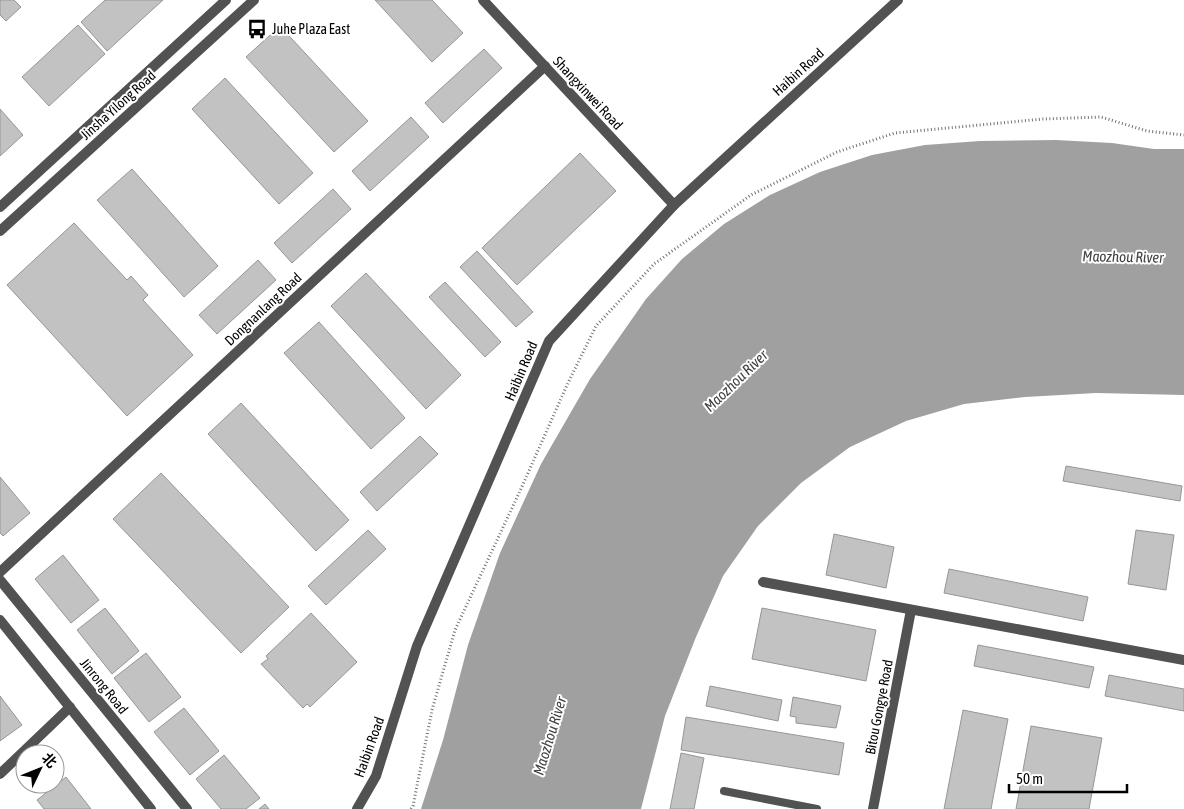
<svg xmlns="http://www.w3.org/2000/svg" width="1184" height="809" font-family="'Asap Condensed','Noto Sans SC',sans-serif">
<rect width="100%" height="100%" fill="#fff"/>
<!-- water -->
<path fill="#a0a0a0" d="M 1056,140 L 1112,143 L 1154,149 L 1184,149 L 1184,395 L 1096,393 L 1025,397 L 964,404 L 906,421 L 850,447 L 801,483 L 758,526 L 723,576 L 696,637 L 665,716 L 641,809 L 421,809 L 443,740 L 468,645 L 500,553 L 541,464 L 590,379 L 646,299 L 682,259 L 724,224 L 770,195 L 820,172 L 872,155 L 925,145 L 980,141 Z"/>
<!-- building -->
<g fill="#c2c2c2" stroke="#969696">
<path d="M 0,0 L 14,0 L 21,7 L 6,21 L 0,15 Z"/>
<path d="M 105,0 L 163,0 L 107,51 L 81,22 Z"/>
<path d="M 375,0 L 432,0 L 463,33 L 432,62 Z"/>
<path d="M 78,25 L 105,54 L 49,106 L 22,77 Z"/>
<path d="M 280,26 L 368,121 L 334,152 L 246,57 Z"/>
<path d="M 484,49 L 502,68 L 443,123 L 425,103 Z"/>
<path d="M 225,78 L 313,173 L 279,204 L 192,109 Z"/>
<path d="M 0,109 L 23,135 L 0,156 Z"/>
<path d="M 411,117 L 429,137 L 370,191 L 352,171 Z"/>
<path d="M 580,153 L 616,191 L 517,285 L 482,248 Z"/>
<path d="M 132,169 L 218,266 L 184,297 L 97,200 Z"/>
<path d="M 333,189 L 351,209 L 292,263 L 274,243 Z"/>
<path d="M 74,223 L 127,280 L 131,276 L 148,295 L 143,300 L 193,355 L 127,416 L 7,285 Z"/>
<path d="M 477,251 L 533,312 L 516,327 L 460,267 Z"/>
<path d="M 258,260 L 276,280 L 217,334 L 199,315 Z"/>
<path d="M 366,273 L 461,375 L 426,409 L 331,306 Z"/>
<path d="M 445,282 L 501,342 L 485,357 L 429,297 Z"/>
<path d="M 319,322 L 405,418 L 371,449 L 284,353 Z"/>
<path d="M 241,403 L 349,520 L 316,551 L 208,434 Z"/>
<path d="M 420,436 L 438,454 L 377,511 L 360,492 Z"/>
<path d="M 1066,466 L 1182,486 L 1180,501 L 1063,481 Z"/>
<path d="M 161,473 L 289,607 L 241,653 L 113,519 Z"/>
<path d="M 0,477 L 30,513 L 3,536 L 0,533 Z"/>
<path d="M 368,530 L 386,549 L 326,605 L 308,586 Z"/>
<path d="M 1136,530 L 1174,535 L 1166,590 L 1128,584 Z"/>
<path d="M 834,534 L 894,547 L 886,588 L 826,575 Z"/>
<path d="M 63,555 L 99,600 L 71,623 L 35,579 Z"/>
<path d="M 949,569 L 1088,597 L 1083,621 L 944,593 Z"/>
<path d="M 105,608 L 139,651 L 112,674 L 77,630 Z"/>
<path d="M 762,608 L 876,630 L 866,681 L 752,659 Z"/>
<path d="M 311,613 L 357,662 L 310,707 L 307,704 L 303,708 L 261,664 L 268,659 L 266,656 Z"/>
<path d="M 978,645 L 1094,667 L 1089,688 L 974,666 Z"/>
<path d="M 146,653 L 181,697 L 149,722 L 114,678 Z"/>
<path d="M 1109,675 L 1184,689 L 1184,711 L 1105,696 Z"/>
<path d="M 710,686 L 782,700 L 778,721 L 706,706 Z"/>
<path d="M 0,696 L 22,725 L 0,741 Z"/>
<path d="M 793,697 L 841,706 L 836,728 L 796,723 L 796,717 L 790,716 Z"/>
<path d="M 184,708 L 219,751 L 190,775 L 154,732 Z"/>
<path d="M 963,710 L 1008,719 L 991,809 L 944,809 Z"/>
<path d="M 686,717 L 844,743 L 839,775 L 681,750 Z"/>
<path d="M 1031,726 L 1102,738 L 1089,809 L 1016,809 Z"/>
<path d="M 681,753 L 704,758 L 694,809 L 670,809 Z"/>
<path d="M 224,755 L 260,798 L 246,809 L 221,809 L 196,779 Z"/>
<path d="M 66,777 L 91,809 L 44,809 L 37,800 Z"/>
<path d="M 265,804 L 269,809 L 259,809 Z"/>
</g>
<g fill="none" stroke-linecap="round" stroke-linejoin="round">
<!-- path -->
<path stroke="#747474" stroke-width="3" stroke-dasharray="1 2.5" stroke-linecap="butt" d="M 411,809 L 413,806 L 432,710 L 455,630 L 520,491 L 567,385 L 596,326 L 654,264 L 751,195 L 837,152 L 895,133 L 1043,119 L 1101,117 L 1147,131 L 1184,135"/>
<!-- service -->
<path stroke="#525252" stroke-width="8" d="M 724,791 L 817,809"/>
<!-- minor -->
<g stroke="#525252" stroke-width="10">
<path d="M 483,0 L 674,205"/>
<path d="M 0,572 L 545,66"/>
<path d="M 0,580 L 187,809"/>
<path d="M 763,582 L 1184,660"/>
<path d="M 0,620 L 151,809"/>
<path d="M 0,774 L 70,707"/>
<path d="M 357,809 L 376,776 L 417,646 L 549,341 L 674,205 L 898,0"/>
<path d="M 873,809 L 911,610"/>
</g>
<!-- tertiary -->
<g stroke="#525252" stroke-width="10">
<path d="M 0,207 L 226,0"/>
<path d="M 0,231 L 254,0"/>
</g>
</g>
<!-- icons -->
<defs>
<symbol id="bus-bare" viewBox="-9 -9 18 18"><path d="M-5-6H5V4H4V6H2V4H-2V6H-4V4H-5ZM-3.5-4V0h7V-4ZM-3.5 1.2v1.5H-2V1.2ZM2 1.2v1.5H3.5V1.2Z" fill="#000" stroke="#fff" stroke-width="2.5" paint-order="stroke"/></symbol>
</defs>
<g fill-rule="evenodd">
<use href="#bus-bare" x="243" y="15" width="28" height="28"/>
</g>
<g text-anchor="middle" stroke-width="4" stroke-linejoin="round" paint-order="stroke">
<!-- poi labels -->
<g font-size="14" fill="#000" stroke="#fff" text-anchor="start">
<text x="272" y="34">Juhe Plaza East</text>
</g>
<!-- street labels -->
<g font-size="14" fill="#000" stroke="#fff">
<text transform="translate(798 72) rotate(-42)" y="5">Haibin Road</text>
<text transform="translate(588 93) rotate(47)" y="5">Shangxinwei Road</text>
<text transform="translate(118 105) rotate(-42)" y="5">Jinsha Yilong Road</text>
<text transform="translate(263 309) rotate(-43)" y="5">Dongnanlang Road</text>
<text transform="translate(521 371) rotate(-67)" y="5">Haibin Road</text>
<text transform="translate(104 686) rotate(51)" y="5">Jinrong Road</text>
<text transform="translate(879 707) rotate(-79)" y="5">Bitou Gongye Road</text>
<text transform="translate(369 747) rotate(-70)" y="5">Haibin Road</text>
</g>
<!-- water labels -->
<g font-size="15" font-style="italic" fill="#414141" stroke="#fff">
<text transform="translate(1123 257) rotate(1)" y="5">Maozhou River</text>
<text transform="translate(736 381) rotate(-44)" y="5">Maozhou River</text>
<text transform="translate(550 736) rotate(-73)" y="5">Maozhou River</text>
</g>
</g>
<!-- north arrow -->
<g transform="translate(40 769) rotate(47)"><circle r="24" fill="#ffffff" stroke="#999999"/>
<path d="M0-4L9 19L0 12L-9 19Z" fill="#000000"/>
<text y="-8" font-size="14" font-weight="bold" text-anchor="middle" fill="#000000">北</text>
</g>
<!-- scale -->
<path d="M1009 784v8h118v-8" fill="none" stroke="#000000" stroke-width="2.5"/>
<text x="1016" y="784" font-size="15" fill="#000000" stroke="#ffffff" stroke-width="4" paint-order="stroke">50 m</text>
</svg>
